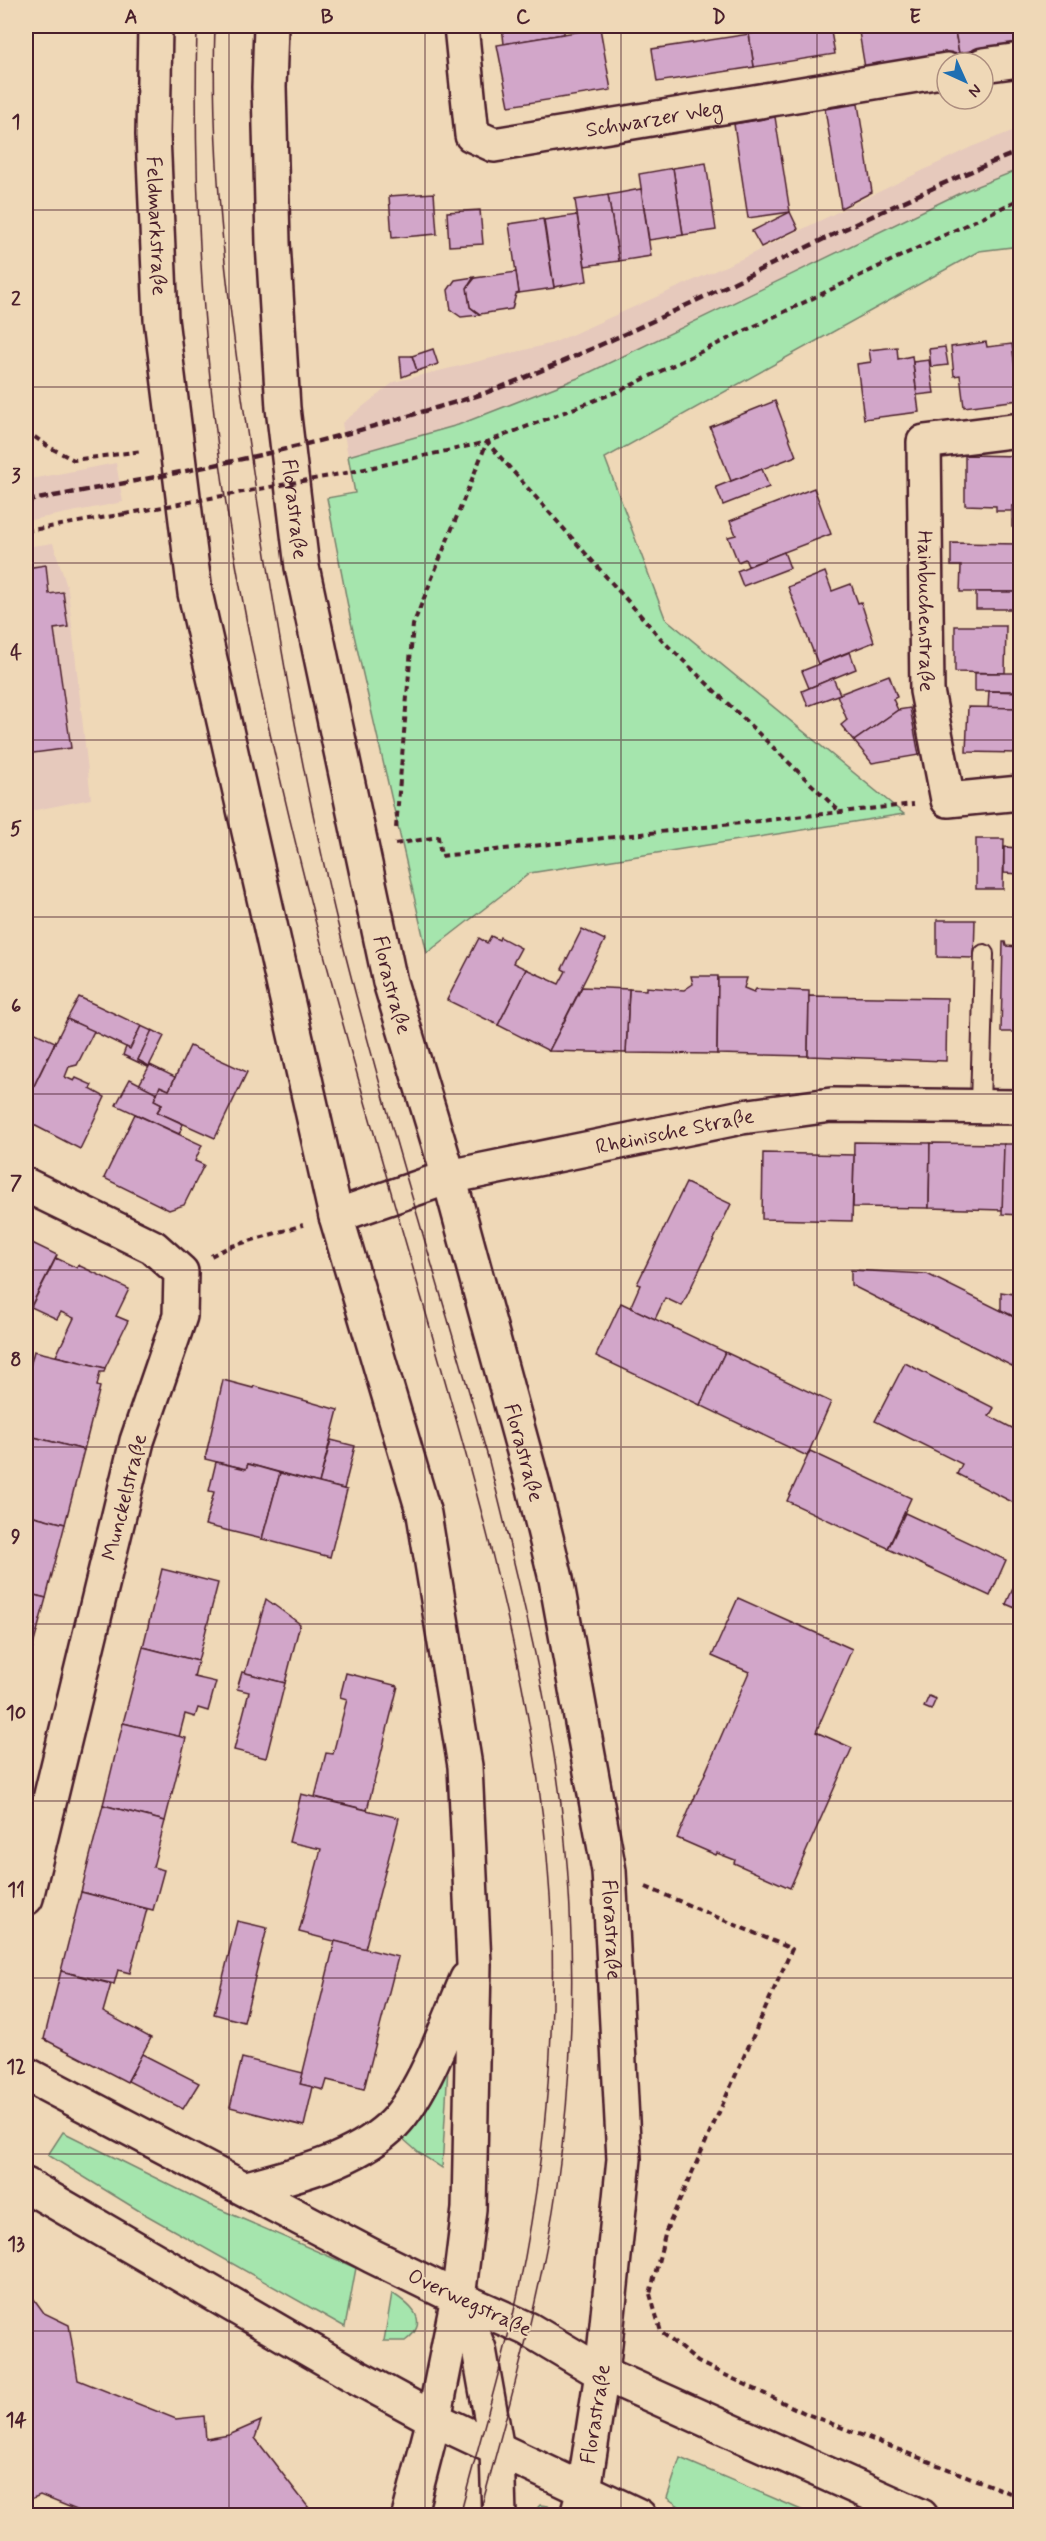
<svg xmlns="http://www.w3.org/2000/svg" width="1046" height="2541" font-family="Mynerve,sans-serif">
<rect width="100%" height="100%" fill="#efd8b7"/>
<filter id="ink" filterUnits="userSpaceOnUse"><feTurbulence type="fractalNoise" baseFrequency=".0167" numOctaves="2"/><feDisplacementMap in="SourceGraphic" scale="12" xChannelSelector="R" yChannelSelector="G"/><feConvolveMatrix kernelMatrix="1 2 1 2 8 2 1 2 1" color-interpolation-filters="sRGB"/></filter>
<g filter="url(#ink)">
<!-- built -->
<g fill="#e6c9bc">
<path d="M 1020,128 L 1020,171 L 962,192 L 578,378 L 458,425 L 348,456 L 342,423 L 394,382 L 553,343 L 739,260 L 971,147 Z"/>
<path d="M 116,463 L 123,502 L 26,521 L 26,480 Z"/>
<path d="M 53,543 L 68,590 L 91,799 L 26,812 L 26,547 Z"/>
</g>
<!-- green -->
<g fill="#a5e5ad" stroke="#78826c" stroke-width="1.5">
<path d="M 1020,169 L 1020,246 L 979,251 L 605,458 L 665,618 L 904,814 L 530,873 L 427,953 L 351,622 L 327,498 L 355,493 L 348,456 L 458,425 L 578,378 L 962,192 Z"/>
<path d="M 448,2067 L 442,2168 L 419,2153 L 402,2138 L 426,2108 Z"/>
<path d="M 63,2132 L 210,2205 L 356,2268 L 345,2327 L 141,2212 L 48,2155 Z"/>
<path d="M 392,2293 C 412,2306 431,2322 405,2341 L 384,2341 Z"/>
<path d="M 680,2458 L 813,2515 L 694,2516 L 667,2498 Z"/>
<path d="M 540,2505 L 548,2506 L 554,2512 L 553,2515 L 531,2515 Z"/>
</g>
<!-- building -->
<g fill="#d2a6c9" stroke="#4a1f2b" stroke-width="1.5">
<path d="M 502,26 L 564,26 L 564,34 L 504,44 Z"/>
<path d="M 805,26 L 830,26 L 835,54 L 754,67 L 749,34 Z"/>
<path d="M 858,26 L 954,26 L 959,53 L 865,68 Z"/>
<path d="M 954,26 L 1020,26 L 1020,43 L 959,53 Z"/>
<path d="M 600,28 L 611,90 L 509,106 L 497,45 Z"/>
<path d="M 749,34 L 754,67 L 657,82 L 652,49 Z"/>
<path d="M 858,104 L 872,192 L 841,208 L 825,109 Z"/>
<path d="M 775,117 L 790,212 L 748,218 L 734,124 Z"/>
<path d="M 706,163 L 716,230 L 683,235 L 673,168 Z"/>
<path d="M 673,168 L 683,235 L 649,240 L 639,174 Z"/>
<path d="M 641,189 L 651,256 L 619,261 L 608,195 Z"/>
<path d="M 434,193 L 437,234 L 392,238 L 389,196 Z"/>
<path d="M 608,195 L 619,261 L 585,266 L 575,200 Z"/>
<path d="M 480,210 L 483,244 L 449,246 L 447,212 Z"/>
<path d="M 790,212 L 798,229 L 761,247 L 752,231 Z"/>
<path d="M 577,215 L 587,281 L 554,287 L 544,220 Z"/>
<path d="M 543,219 L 554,288 L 519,293 L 509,224 Z"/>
<path d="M 516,272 L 519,293 L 516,294 L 512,309 L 480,314 L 470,307 L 467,288 L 475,278 Z"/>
<path d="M 474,277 L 467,288 L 470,307 L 480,315 L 461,317 L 451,310 L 448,290 L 455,280 Z"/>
<path d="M 986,342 L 987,347 L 1012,344 L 1019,400 L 964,407 L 960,375 L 954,376 L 951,347 Z"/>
<path d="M 897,347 L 898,359 L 912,356 L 919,412 L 864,419 L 857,364 L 871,362 L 869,350 Z"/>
<path d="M 945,347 L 948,365 L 931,367 L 929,349 Z"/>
<path d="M 433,349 L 438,364 L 417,371 L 412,356 Z"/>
<path d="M 400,356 L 412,356 L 417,371 L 402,377 Z"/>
<path d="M 1020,356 L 1020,391 L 1018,391 L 1014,357 Z"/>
<path d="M 929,360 L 934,393 L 917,395 L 913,362 Z"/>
<path d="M 775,401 L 796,456 L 731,481 L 710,427 Z"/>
<path d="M 965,455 L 1020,456 L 1020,506 L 1012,506 L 1012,511 L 996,511 L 996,506 L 965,505 Z"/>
<path d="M 762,469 L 769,487 L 723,505 L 716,487 Z"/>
<path d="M 814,488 L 831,534 L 748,566 L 745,559 L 738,562 L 728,537 L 736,535 L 730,521 Z"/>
<rect x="1012" y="506" width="8" height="21"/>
<path d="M 951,543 L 1020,544 L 1020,592 L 960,592 L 961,566 L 951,566 Z"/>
<path d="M 784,552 L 790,568 L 743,586 L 737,571 Z"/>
<path d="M 46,565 L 49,594 L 63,592 L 68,627 L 54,629 L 71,748 L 26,754 L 26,568 Z"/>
<path d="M 825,572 L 832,591 L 851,584 L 858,603 L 861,602 L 874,642 L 818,664 L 788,587 Z"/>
<rect x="976" y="592" width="44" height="17"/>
<path d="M 955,626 L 1006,626 L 1005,673 L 955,672 Z"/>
<path d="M 850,652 L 856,669 L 809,688 L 802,671 Z"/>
<rect x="975" y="673" width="45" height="18"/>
<path d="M 889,675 L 897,697 L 893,699 L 898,710 L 854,741 L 841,725 L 847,720 L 837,695 Z"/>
<path d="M 833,678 L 840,694 L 808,706 L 802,691 Z"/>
<path d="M 989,691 L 1020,692 L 1020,708 L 988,708 Z"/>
<path d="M 968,707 L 1020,708 L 1020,753 L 966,752 Z"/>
<path d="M 910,708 L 919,755 L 872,763 L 854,741 L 898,710 Z"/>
<path d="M 976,839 L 1004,839 L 1003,889 L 976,889 Z"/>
<path d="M 1004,847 L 1020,848 L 1020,874 L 1004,873 Z"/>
<path d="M 937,920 L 975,920 L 974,958 L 937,957 Z"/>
<path d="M 582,929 L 605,940 L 549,1051 L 498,1025 L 526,969 L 559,984 L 566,971 L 562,969 Z"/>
<path d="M 491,936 L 499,940 L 500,937 L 521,948 L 513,963 L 526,969 L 498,1025 L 447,1000 L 479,938 L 487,943 Z"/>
<path d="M 1003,942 L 1005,942 L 1006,946 L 1020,947 L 1020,1032 L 1001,1032 Z"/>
<path d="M 691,976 L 718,976 L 717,1054 L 626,1053 L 629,989 L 646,990 L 646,987 L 684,990 L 693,984 Z"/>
<path d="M 718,978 L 747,978 L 744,988 L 754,992 L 756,989 L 809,991 L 808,1056 L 717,1054 Z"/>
<path d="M 582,987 L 629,989 L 626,1053 L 549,1051 Z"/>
<path d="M 809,996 L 947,998 L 946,1061 L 808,1056 Z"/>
<path d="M 79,997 L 141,1026 L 130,1049 L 67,1019 Z"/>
<path d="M 67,1019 L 94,1031 L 77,1065 L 69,1067 L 65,1077 L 74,1081 L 76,1078 L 92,1085 L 90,1089 L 105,1097 L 80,1149 L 26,1121 L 26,1102 Z"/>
<path d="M 141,1026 L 152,1031 L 138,1060 L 149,1066 L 148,1067 L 123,1055 L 126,1047 L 130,1049 Z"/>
<path d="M 152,1030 L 164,1036 L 149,1066 L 138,1060 Z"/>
<path d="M 31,1031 L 55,1042 L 26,1102 L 26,1041 Z"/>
<path d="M 190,1046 L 247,1072 L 215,1138 L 157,1112 L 162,1104 L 154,1100 L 160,1086 L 169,1090 Z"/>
<path d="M 150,1065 L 175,1077 L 169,1090 L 160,1086 L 157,1093 L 139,1085 Z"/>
<path d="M 130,1079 L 157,1093 L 154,1100 L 162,1104 L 157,1112 L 183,1124 L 179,1134 L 116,1105 Z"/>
<path d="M 135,1114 L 202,1145 L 195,1161 L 204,1165 L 184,1205 L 169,1210 L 104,1178 Z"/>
<path d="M 854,1142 L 930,1143 L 929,1208 L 853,1207 Z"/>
<path d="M 930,1143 L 1004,1144 L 1003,1210 L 929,1208 Z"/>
<path d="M 1004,1144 L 1020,1144 L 1020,1215 L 1002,1214 Z"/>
<path d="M 763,1153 L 854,1155 L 852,1221 L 762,1219 Z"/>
<path d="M 686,1183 L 731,1204 L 682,1306 L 665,1298 L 655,1319 L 630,1308 L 640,1285 L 637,1284 Z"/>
<path d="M 26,1240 L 57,1255 L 26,1316 Z"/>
<path d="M 56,1258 L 77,1268 L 78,1265 L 129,1289 L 116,1316 L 128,1321 L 105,1368 L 56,1356 L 74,1318 L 61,1312 L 57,1319 L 31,1307 Z"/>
<path d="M 851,1270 L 927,1274 L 1020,1320 L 1020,1370 L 851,1285 Z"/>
<path d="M 1001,1292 L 1020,1295 L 1017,1318 L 1001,1310 Z"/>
<path d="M 1020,1302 L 1020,1320 L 1017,1318 Z"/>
<path d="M 621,1303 L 725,1352 L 700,1405 L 596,1356 Z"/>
<path d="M 34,1351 L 105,1368 L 104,1372 L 100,1372 L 97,1386 L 100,1387 L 84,1450 L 26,1435 L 26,1411 L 33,1390 L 26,1388 L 26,1382 Z"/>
<path d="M 725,1352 L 831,1402 L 807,1456 L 700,1405 Z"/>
<path d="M 905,1363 L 994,1408 L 989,1416 L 1020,1432 L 1020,1506 L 957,1474 L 962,1464 L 875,1421 Z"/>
<path d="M 223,1380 L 253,1388 L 254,1386 L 338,1410 L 319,1483 L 248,1464 L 246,1469 L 205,1459 Z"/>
<path d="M 26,1435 L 84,1450 L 65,1524 L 26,1514 Z"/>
<path d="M 331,1440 L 355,1446 L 344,1489 L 319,1483 Z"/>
<path d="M 810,1451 L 911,1498 L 888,1548 L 787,1501 Z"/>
<path d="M 216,1462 L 246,1469 L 248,1464 L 280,1473 L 262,1539 L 205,1525 L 214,1492 L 209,1491 Z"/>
<path d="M 280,1473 L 347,1490 L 330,1557 L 262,1539 Z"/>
<path d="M 905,1513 L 1006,1560 L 990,1596 L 888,1549 Z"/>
<path d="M 26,1514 L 65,1524 L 46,1598 L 26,1593 Z"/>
<path d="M 162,1569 L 218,1583 L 198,1661 L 143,1647 Z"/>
<path d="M 1020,1573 L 1020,1610 L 1006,1604 Z"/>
<path d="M 26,1593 L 46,1598 L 30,1657 L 26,1656 Z"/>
<path d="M 738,1598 L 852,1649 L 816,1732 L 852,1748 L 790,1888 L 734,1863 L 735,1860 L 717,1853 L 716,1855 L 677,1838 L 749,1672 L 712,1656 Z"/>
<path d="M 266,1599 L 300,1624 L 285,1683 L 245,1673 Z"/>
<path d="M 143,1647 L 198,1661 L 194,1677 L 216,1682 L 208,1711 L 198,1708 L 195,1717 L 185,1714 L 179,1737 L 123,1723 Z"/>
<path d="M 26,1656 L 30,1657 L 26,1674 Z"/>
<path d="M 242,1672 L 285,1683 L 266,1758 L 234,1750 L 249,1692 L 237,1689 Z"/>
<path d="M 346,1673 L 398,1686 L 367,1810 L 315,1797 L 326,1753 L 333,1754 L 347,1699 L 340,1697 Z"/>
<path d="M 929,1696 L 936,1699 L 931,1710 L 924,1707 Z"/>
<path d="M 123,1723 L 186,1738 L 165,1821 L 103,1805 Z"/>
<path d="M 301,1794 L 399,1818 L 365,1949 L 299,1932 L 321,1849 L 289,1842 Z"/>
<path d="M 103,1805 L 165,1821 L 153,1867 L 164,1870 L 153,1910 L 81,1892 Z"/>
<path d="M 81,1892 L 147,1909 L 130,1973 L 118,1970 L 114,1984 L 61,1971 Z"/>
<path d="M 237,1921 L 267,1928 L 244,2022 L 214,2014 Z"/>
<path d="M 335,1941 L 398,1957 L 364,2089 L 327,2080 L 324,2090 L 300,2084 Z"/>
<path d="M 61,1971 L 111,1984 L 103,2012 L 151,2038 L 127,2082 L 44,2039 Z"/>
<path d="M 142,2054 L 199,2083 L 183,2109 L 128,2081 Z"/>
<path d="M 242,2058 L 303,2073 L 300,2084 L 313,2087 L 304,2126 L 230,2107 Z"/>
<path d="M 26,2288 L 44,2313 L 69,2325 L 78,2380 L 176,2419 L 204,2416 L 206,2439 L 229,2435 L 261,2421 L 255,2438 L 315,2516 L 83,2516 L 84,2513 L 40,2495 L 26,2501 Z"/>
</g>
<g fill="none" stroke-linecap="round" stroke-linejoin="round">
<defs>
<path id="lane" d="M 980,1106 L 984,954"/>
<g id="street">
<path id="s1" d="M 461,26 L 472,135 L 494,145 L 947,70"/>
<path d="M 983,65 L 1020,60"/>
<path id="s2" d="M 1020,430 L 924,442 L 927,691 L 948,800 L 1020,793"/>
<path d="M 26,1185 L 153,1247 L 181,1272 L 180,1316 L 137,1441 L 26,1898"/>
<path id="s3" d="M 336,1216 L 449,1177 L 742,1117 L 831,1105 L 1020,1107"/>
</g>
<g id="secondary">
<path id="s4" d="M 155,26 L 153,135 L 161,319 L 195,593 L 336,1216 L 424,1514 L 465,1766 L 474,1964 L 469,2209 L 458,2298 L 479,2349 L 497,2450 L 499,2516"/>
<path id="s5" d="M 271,26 L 269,87 L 273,243 L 283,408 L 302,567 L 390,982 L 449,1177 L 534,1488 L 556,1579 L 609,1871 L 624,2159 L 602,2373 L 584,2490 L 577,2516"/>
<path d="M 26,2074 L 372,2256 L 458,2298"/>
<path d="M 26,2185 L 355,2376 L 434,2419 L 639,2516"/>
<path d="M 247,2188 C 295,2175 351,2162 389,2128 C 422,2099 449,2020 467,1979"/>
</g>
<path id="primary" d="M 409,2516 L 434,2419 L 458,2298 L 528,2329 L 602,2373 L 921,2516"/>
</defs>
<!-- lane casing -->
<use href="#lane" stroke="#4a1f2b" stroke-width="22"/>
<!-- street casing -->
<use href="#street" stroke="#4a1f2b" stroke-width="38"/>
<!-- secondary casing -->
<use href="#secondary" stroke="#4a1f2b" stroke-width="38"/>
<!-- primary casing -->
<use href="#primary" stroke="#4a1f2b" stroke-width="38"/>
<!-- path -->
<g stroke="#4a1f2b" stroke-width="4" stroke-dasharray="6 4.5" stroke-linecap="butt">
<path d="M 26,431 L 49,447 L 74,460 L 142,451"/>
<path d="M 351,472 L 487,442 L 619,391 L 1020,199"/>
<path d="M 26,531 L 125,514"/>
<path d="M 396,828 L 413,625 L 487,442 L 664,642 L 839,811"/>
<path d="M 395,844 L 438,837 L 441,856 L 914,804"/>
<path d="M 211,1256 L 229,1247 L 303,1225"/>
<path d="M 646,1887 L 792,1949 L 666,2231 L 650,2294"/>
<path d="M 650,2294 L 661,2332 L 698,2362 L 807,2414 L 1020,2497"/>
</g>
<!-- lane -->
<use href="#lane" stroke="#efd8b7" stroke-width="18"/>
<!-- street -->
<use href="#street" stroke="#efd8b7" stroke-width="33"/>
<!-- secondary -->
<use href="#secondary" stroke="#efd8b7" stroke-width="33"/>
<!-- primary -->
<use href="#primary" stroke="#efd8b7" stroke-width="33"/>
<!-- tram -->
<g stroke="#4a1f2b" stroke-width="1.5">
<path d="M 197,26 C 193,197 204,378 233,547 C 264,727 309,906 359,1081 C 393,1200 428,1318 461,1437 C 507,1601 547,1768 552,1938 C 555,2058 542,2176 518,2293 C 502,2368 479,2441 460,2516"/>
<path d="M 215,26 C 210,173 230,320 252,465 C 277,630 305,796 346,957 C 389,1126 441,1293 489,1461 C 519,1582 551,1705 564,1830 C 576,1948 574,2068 557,2185 C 541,2297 509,2406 479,2516"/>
</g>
<!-- rail -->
<path stroke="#4a1f2b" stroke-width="4.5" stroke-dasharray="9 4.5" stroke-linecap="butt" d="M 26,501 C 156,478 288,453 415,414 C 444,405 474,398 501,387 C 678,317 844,222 1020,151"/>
<!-- path-bridge -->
<path stroke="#4a1f2b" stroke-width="4" stroke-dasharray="6 4.5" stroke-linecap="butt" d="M 125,514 L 351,472"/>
</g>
</g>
<!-- grid -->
<path fill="none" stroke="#4a1f2b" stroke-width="1.5" stroke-opacity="0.55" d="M 229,26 L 229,2516M 425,26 L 425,2516M 621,26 L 621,2516M 817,26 L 817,2516M 26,210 L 1020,210M 26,387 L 1020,387M 26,563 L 1020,563M 26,740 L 1020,740M 26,917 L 1020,917M 26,1094 L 1020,1094M 26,1270 L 1020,1270M 26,1447 L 1020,1447M 26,1624 L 1020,1624M 26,1801 L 1020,1801M 26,1978 L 1020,1978M 26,2154 L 1020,2154M 26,2331 L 1020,2331"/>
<g text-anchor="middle" stroke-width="4.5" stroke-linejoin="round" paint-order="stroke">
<!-- street labels -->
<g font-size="21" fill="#4a1f2b" stroke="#efd8b7">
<text dy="7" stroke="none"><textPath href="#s1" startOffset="296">Schwarzer Weg</textPath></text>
<text dy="7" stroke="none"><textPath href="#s4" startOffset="200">Feldmarkstraße</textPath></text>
<text dy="7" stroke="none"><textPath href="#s5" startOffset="484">Florastraße</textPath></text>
<text dy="7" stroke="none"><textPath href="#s2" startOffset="266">Hainbuchenstraße</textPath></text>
<text dy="7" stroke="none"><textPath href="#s5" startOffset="970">Florastraße</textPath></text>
<text dy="7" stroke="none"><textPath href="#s3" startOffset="350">Rheinische Straße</textPath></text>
<text dy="7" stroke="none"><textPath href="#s5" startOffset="1456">Florastraße</textPath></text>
<text transform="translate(124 1497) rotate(-76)" y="7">Munckelstraße</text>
<text dy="7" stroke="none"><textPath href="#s5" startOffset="1942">Florastraße</textPath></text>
<text transform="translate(470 2302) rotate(25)" y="7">Overwegstraße</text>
<text transform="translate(595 2414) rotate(-81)" y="7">Florastraße</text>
</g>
</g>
<!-- margin -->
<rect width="1046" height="2541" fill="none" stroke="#efd8b7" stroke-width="66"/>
<!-- north arrow -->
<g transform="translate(965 81) rotate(135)"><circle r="28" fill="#efd8b7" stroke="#ad8e7f" stroke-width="1.5"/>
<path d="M0-4.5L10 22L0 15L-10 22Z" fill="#1f6fb2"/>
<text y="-9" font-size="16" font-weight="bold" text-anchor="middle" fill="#4a1f2b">N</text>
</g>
<rect x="33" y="33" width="980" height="2475" fill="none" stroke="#4a1f2b" stroke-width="2"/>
<g font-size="20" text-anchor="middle" font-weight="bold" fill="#4a1f2b">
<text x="131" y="23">A</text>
<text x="327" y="23">B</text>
<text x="523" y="23">C</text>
<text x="719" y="23">D</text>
<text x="915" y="23">E</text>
<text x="16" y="128">1</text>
<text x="16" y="305">2</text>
<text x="16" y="482">3</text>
<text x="16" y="659">4</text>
<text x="16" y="835">5</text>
<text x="16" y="1012">6</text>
<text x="16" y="1189">7</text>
<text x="16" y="1366">8</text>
<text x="16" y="1543">9</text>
<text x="16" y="1719">10</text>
<text x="16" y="1896">11</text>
<text x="16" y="2073">12</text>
<text x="16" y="2250">13</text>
<text x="16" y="2426">14</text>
</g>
</svg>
